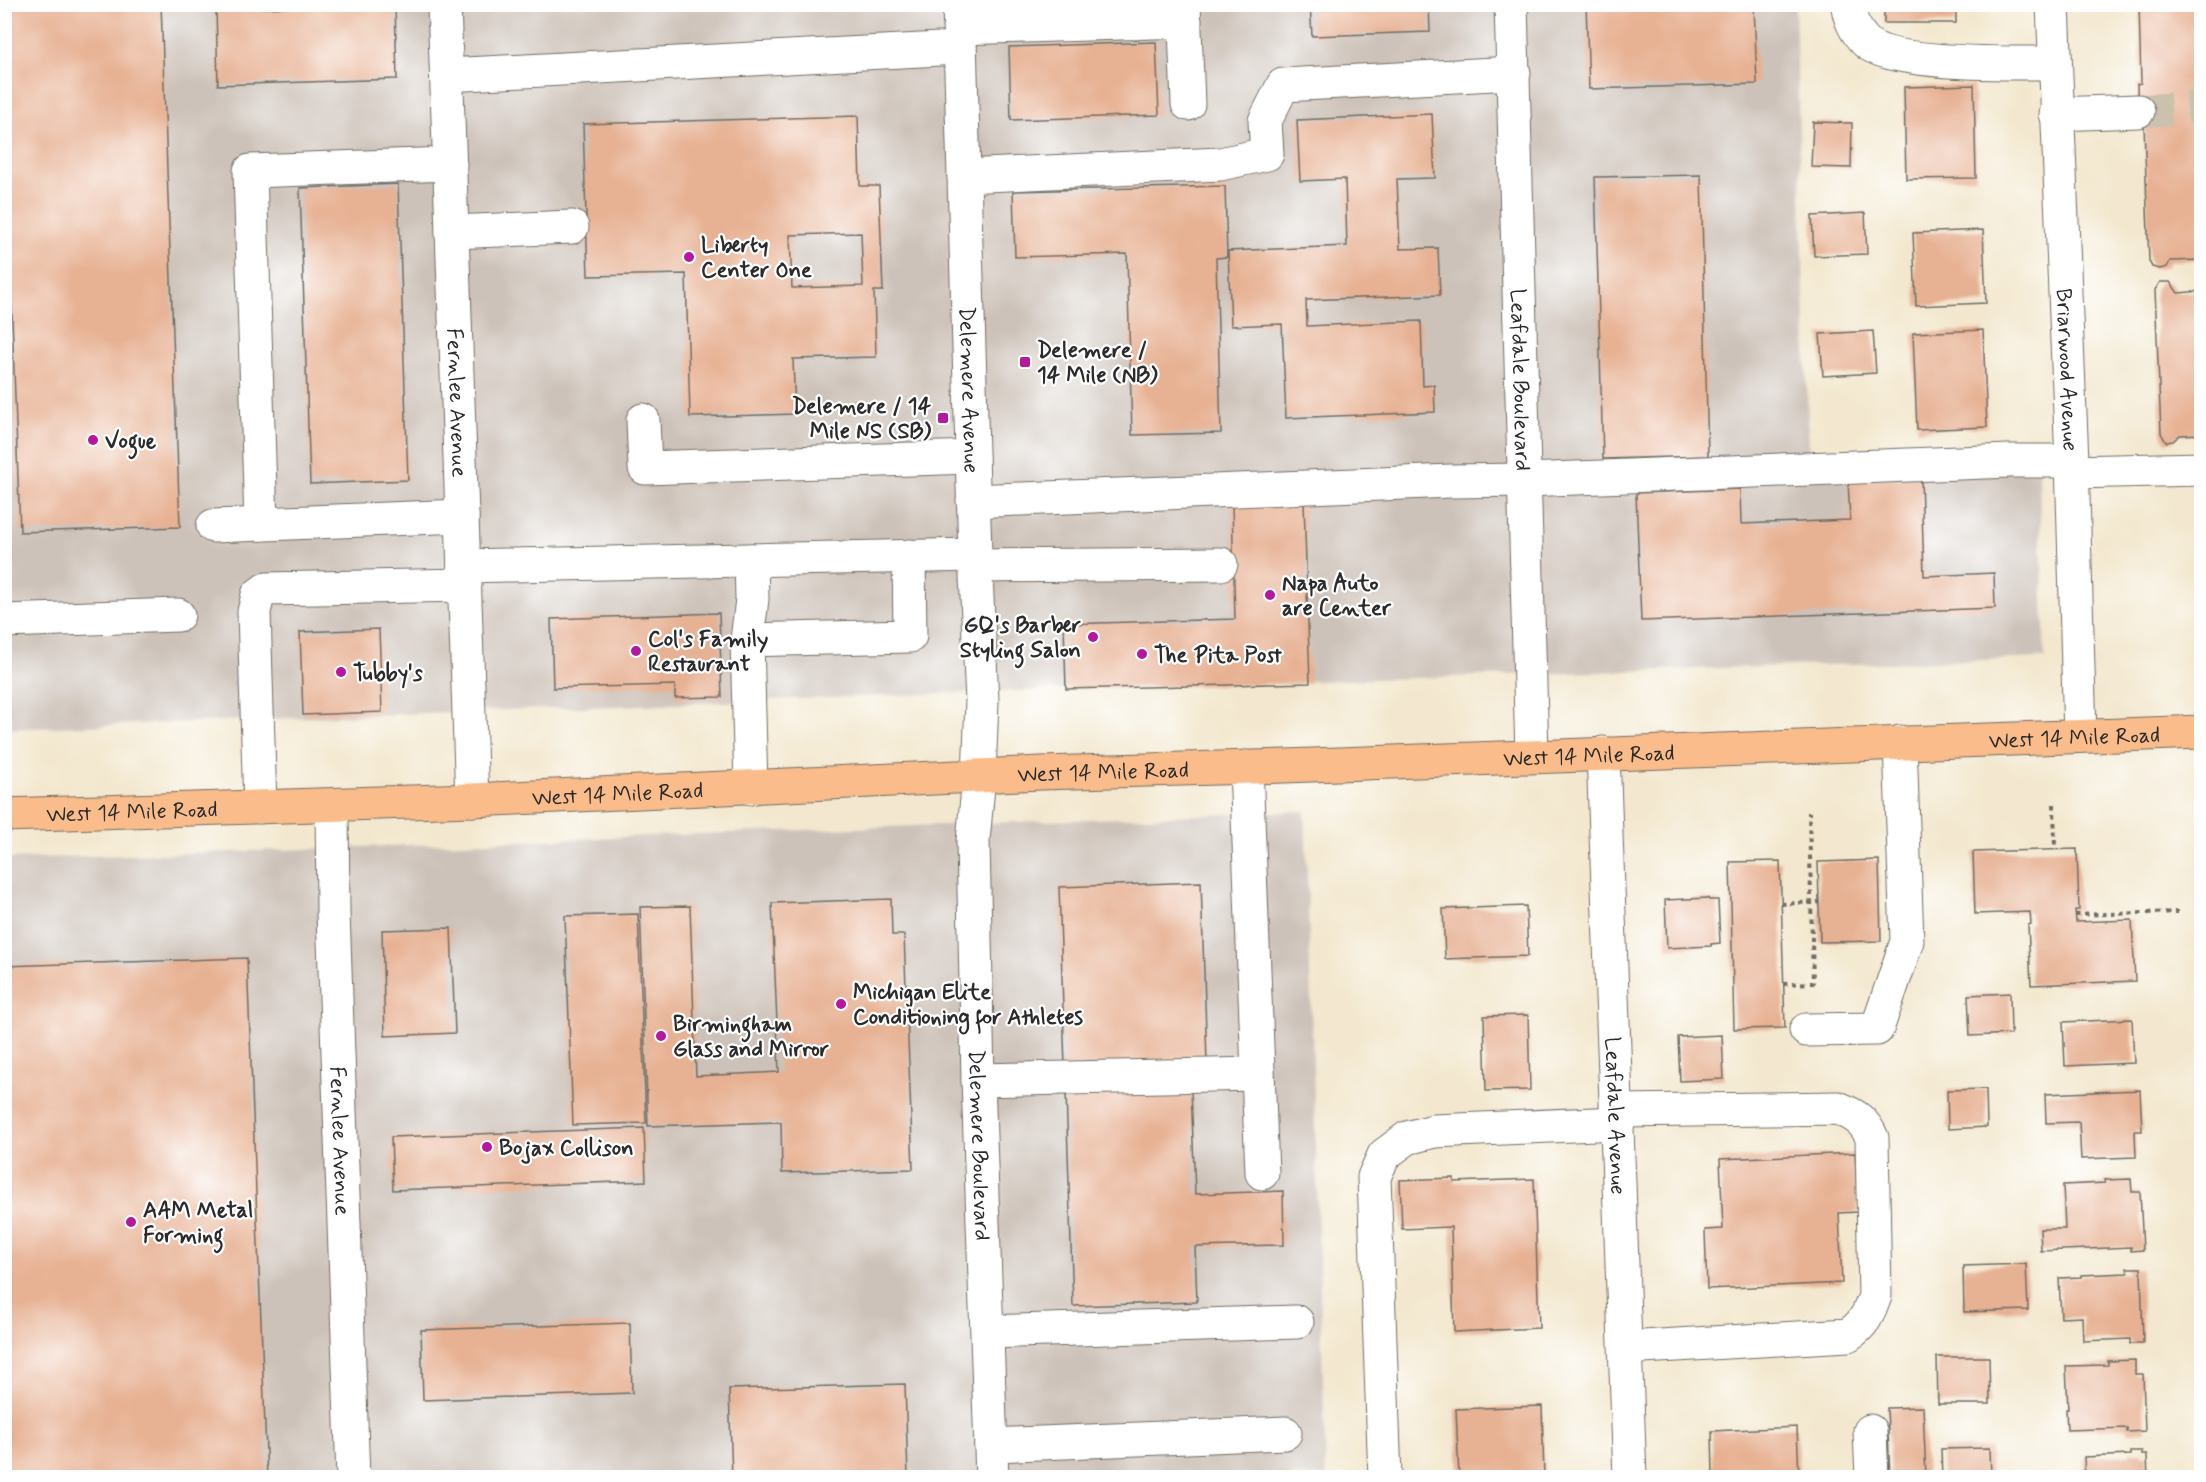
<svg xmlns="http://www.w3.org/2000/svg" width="2206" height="1482" font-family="Mynerve,sans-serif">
<rect width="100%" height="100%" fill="#fff"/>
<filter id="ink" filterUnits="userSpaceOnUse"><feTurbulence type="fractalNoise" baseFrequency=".0167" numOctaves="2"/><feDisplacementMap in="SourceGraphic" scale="12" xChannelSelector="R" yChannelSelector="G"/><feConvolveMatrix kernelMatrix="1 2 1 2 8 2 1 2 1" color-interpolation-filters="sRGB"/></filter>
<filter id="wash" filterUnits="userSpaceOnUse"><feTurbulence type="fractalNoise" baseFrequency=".008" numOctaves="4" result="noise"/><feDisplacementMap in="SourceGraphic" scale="24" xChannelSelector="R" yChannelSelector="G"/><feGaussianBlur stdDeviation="1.35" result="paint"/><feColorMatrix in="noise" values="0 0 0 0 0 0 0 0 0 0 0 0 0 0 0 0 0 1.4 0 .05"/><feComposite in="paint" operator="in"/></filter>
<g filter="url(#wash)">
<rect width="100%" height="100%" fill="#f3e8cf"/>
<!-- industrial -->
<g fill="#cdc2b9">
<path d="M 4,5 L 1795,5 L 1809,450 L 2043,444 L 2039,478 L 2045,658 L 1066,689 L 5,729 Z"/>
<path d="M 1305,811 L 1326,1477 L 5,1477 L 4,859 L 253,851 Z"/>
</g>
<g id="blocks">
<!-- building -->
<g fill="#e7b193" fill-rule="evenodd">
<path d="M 4,4 L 161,4 L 180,527 L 20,532 L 4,99 Z"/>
<path d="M 1310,4 L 1429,4 L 1430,32 L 1312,36 Z"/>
<path d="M 1586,4 L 1754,4 L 1757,84 L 1589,89 Z"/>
<rect x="1884" y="4" width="72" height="19"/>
<path d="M 2139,4 L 2202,4 L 2202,260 L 2170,261 L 2167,267 L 2160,269 L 2152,267 L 2149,261 L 2144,125 L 2138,125 L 2137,84 L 2141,83 Z"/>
<path d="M 395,5 L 397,79 L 218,85 L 216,9 Z"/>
<path d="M 1156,42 L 1159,115 L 1011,120 L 1009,47 Z"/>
<path d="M 1974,85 L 1976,178 L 1906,179 L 1904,87 Z"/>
<path d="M 1432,114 L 1435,178 L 1397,179 L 1400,249 L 1438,248 L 1440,295 L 1306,300 L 1307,326 L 1421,321 L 1423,386 L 1434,385 L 1435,412 L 1286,418 L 1282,324 L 1231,326 L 1228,251 L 1347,246 L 1345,179 L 1300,181 L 1297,120 Z"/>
<path d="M 858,116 L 860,186 L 879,186 L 883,291 L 874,291 L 876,357 L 793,359 L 795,414 L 690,417 L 686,274 L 588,276 L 583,124 ZM 861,233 L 863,286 L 792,288 L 790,235 Z"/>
<path d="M 1813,122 L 1852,123 L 1851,168 L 1811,167 Z"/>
<path d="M 1701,175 L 1708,456 L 1603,459 L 1595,177 Z"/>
<path d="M 398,184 L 408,480 L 310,484 L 300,188 Z"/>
<path d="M 1225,186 L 1227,257 L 1216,258 L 1221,433 L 1132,435 L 1127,254 L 1015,257 L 1013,191 Z"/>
<path d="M 1865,213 L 1867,254 L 1814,256 L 1812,216 Z"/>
<path d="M 1983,230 L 1986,303 L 1916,306 L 1913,233 Z"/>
<path d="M 2160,282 L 2170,282 L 2178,293 L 2202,291 L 2202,434 L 2180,435 L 2173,441 L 2166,442 L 2161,433 L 2155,290 Z"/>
<path d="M 1983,330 L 1987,427 L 1917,430 L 1913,333 Z"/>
<path d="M 1873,331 L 1876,373 L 1823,376 L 1820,334 Z"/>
<path d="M 1921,477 L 1924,576 L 1994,573 L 1995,608 L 1641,621 L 1636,493 L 1740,489 L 1741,524 L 1850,520 L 1848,481 Z"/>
<path d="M 1304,502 L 1310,683 L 1066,689 L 1064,624 L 1235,619 L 1232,504 Z"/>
<path d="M 719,613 L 722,697 L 675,698 L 675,685 L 553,688 L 551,619 Z"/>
<path d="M 379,629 L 382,712 L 303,715 L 300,632 Z"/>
<path d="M 2077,849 L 2079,910 L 2075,910 L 2076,922 L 2132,920 L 2135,981 L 2031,985 L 2028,925 L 2031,924 L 2030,912 L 1975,914 L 1973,852 Z"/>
<path d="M 1879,860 L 1881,941 L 1820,942 L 1818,862 Z"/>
<path d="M 1780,861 L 1785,1028 L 1734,1029 L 1730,862 Z"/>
<path d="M 1201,882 L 1207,1063 L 1065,1068 L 1059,887 Z"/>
<path d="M 1708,898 L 1709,900 L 1718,900 L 1720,943 L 1711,944 L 1711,946 L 1667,948 L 1665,900 Z"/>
<path d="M 891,899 L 892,935 L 904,935 L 913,1169 L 782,1173 L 781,1122 L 648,1126 L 640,907 L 690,906 L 696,1076 L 779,1072 L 772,903 Z"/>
<path d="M 1526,906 L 1528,956 L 1445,959 L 1443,909 Z"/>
<path d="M 638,914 L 646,1123 L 573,1125 L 565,916 Z"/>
<path d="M 451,928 L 455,1033 L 385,1036 L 382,930 Z"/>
<path d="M 247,958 L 267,1478 L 4,1478 L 4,966 Z"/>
<path d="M 2010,993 L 2011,1034 L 1970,1036 L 1968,995 Z"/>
<path d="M 1528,1015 L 1530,1090 L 1486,1091 L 1484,1016 Z"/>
<path d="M 2132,1019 L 2134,1063 L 2065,1066 L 2063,1022 Z"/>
<path d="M 1722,1035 L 1724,1079 L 1680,1081 L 1678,1037 Z"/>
<path d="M 1191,1088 L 1195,1194 L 1283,1191 L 1284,1245 L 1195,1247 L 1197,1302 L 1073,1306 L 1066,1092 Z"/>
<path d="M 1986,1089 L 1987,1127 L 1948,1129 L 1947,1090 Z"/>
<path d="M 2140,1090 L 2142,1131 L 2135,1131 L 2136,1157 L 2081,1159 L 2079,1122 L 2046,1123 L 2045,1094 Z"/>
<path d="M 644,1128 L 646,1181 L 393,1190 L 391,1137 Z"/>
<path d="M 1855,1153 L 1858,1212 L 1839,1213 L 1842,1283 L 1707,1289 L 1705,1230 L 1723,1229 L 1720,1159 Z"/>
<path d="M 1454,1178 L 1454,1182 L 1534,1179 L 1539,1328 L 1454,1332 L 1451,1227 L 1402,1229 L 1400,1180 Z"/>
<path d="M 2131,1179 L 2132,1192 L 2140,1192 L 2143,1250 L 2131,1251 L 2131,1247 L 2041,1251 L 2040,1229 L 2065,1229 L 2063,1185 L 2105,1183 L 2104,1180 Z"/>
<path d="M 2026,1264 L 2028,1310 L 1964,1312 L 1963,1266 Z"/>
<path d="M 2127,1268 L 2141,1268 L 2143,1344 L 2130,1344 L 2130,1339 L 2083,1341 L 2082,1317 L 2061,1318 L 2059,1278 L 2081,1277 L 2081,1275 L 2128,1273 Z"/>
<path d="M 630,1323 L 632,1393 L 423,1400 L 421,1330 Z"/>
<path d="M 1937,1357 L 1989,1357 L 1990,1404 L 1938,1404 Z"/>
<path d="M 2135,1360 L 2135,1374 L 2143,1374 L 2145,1431 L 2127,1432 L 2127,1428 L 2067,1430 L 2066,1409 L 2068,1409 L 2066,1366 L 2108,1365 L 2108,1361 Z"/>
<path d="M 905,1384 L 908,1478 L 732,1478 L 729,1389 Z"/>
<path d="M 1542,1406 L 1544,1478 L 1459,1478 L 1456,1409 Z"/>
<path d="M 1923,1407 L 1926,1478 L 1890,1478 L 1887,1408 Z"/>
<path d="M 1797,1427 L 1799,1478 L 1713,1478 L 1712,1431 Z"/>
<path d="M 1990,1448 L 1991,1478 L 1942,1478 L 1941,1449 Z"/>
<path d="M 2130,1452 L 2142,1452 L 2142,1455 L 2147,1455 L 2148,1478 L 2085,1478 L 2084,1457 L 2130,1455 Z"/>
<path d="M 1291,1474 L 1292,1478 L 1241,1478 L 1241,1476 Z"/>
</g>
</g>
</g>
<g filter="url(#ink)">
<use href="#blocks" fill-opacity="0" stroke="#716d64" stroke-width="1.5"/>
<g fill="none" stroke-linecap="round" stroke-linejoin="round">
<!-- minor-tunnel -->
<path stroke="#cbc2ae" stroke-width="33" stroke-dasharray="33 16" stroke-linecap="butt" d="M 2138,111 L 2202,107"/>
<defs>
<g id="minor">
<path id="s1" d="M 444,4 L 472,800"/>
<path id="s2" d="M 959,4 L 975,555 L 982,701 L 979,776 L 973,841 L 978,1080 L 992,1478"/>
<path d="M 1184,4 L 1188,104"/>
<path id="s3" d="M 1511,4 L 1532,756"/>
<path d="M 1848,4 C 1848,17 1856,32 1865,41 C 1888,66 2019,63 2055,63"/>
<path id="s4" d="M 2053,4 L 2072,461 L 2080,736"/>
<path d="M 959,28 L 1185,21"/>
<path d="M 447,75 L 959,48"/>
<path d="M 2056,114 L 2138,111"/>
<path d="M 964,176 L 1220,164 L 1267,154 L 1265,121 L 1283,85 L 1514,73"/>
<path d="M 452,232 L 572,227"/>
<path d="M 643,420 L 645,468 L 972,457"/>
<path d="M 2072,472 L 2202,469"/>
<path d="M 973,501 L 1451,481 L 1525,480 L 2010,461 L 2072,461"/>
<path d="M 261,524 L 250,171 L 450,164"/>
<path d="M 213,526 L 462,516"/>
<path d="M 751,560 L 752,599 L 747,640 L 751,788"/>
<path d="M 464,566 L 975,555"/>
<path d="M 975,566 L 1221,564"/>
<path d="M 4,621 L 178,615"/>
<path d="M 747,640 L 910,636 L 909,556"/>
<path id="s5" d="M 1603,753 L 1630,1478"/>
<path d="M 1246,767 L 1262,1173"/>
<path id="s6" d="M 332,805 L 333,912 L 353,1478"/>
<path d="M 260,807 L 254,612 L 258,595 L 266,589 L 465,585"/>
<path d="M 1806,1030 L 1877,1029 L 1907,941 L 1900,742"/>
<path d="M 978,1080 L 1258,1074"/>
<path d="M 1618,1111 L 1838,1108 C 1855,1115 1865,1121 1872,1138 L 1875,1296 C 1869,1313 1864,1325 1848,1335 L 1626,1348"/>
<path d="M 988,1332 L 1297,1322"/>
<path d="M 1870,1431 L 1872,1478"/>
<path d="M 991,1445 L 1285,1433"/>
<path d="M 1385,1478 L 1374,1177 L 1384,1155 L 1407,1138 L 1434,1131 L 1618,1123"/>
</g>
<g id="major">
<path id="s7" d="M 4,815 L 472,800 L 1041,773 L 1285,766 L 2202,732"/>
</g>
</defs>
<!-- minor casing -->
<use href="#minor" stroke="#716d64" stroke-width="35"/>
<!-- major casing -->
<use href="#major" stroke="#716d64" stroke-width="35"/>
<!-- path -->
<g stroke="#716d64" stroke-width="4" stroke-dasharray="4.5 4.5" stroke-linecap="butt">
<path d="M 2054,804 L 2055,849"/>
<path d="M 1781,904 L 1819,902"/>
<path d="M 2075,915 L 2178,912"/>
<path d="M 1783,984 L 1813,983 L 1809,812"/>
</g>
<!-- minor -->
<use href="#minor" stroke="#fff" stroke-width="33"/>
<!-- major -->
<use href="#major" stroke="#f9bc8a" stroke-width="33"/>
</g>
</g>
<!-- markers -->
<g fill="#b5179e" stroke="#fff" stroke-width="2">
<circle cx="689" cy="257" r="6"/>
<rect x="1019" y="356" width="12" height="12" rx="3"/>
<rect x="937" y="412" width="12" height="12" rx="3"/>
<circle cx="93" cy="440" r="6"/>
<circle cx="1270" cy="595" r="6"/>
<circle cx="1093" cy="637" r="6"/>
<circle cx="636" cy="651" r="6"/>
<circle cx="1142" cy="654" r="6"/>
<circle cx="341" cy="672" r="6"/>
<circle cx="841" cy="1004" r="6"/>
<circle cx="661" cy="1036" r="6"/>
<circle cx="487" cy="1147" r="6"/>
<circle cx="131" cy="1222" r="6"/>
</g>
<g text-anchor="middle" stroke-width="4.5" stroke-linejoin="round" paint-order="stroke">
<!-- poi labels -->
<g font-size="22" font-weight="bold" fill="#2b2b2b" stroke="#fff" text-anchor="start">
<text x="701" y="252">Liberty<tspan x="701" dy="25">Center One</tspan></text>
<text x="1037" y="357">Delemere /<tspan x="1037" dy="25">14 Mile (NB)</tspan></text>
<text x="931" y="413" text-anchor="end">Delemere / 14<tspan x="931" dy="25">Mile NS (SB)</tspan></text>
<text x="105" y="448">Vogue</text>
<text x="1282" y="590">Napa Auto<tspan x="1282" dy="25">are Center</tspan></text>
<text x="1081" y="632" text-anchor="end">GQ's Barber<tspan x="1081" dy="25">Styling Salon</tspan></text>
<text x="648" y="646">Col's Family<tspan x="648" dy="25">Restaurant</tspan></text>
<text x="1154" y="662">The Pita Post</text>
<text x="353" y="680">Tubby's</text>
<text x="853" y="999">Michigan Elite<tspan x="853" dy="25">Conditioning for Athletes</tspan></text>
<text x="673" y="1031">Birmingham<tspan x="673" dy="25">Glass and Mirror</tspan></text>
<text x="499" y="1155">Bojax Collison</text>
<text x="143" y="1217">AAM Metal<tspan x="143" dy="25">Forming</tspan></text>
</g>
<!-- street labels -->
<g font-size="22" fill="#2b2b2b" stroke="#fff">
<text dy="8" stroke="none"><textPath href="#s4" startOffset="366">Briarwood Avenue</textPath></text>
<text dy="8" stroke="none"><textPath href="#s3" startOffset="376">Leafdale Boulevard</textPath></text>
<text dy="8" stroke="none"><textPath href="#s2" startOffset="386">Delemere Avenue</textPath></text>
<text dy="8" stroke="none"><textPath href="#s1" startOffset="399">Fernlee Avenue</textPath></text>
<text dy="8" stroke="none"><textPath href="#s7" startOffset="2072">West 14 Mile Road</textPath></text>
<text dy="8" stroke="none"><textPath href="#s7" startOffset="1586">West 14 Mile Road</textPath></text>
<text dy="8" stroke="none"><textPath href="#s7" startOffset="1100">West 14 Mile Road</textPath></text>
<text dy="8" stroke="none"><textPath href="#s7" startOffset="614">West 14 Mile Road</textPath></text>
<text dy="8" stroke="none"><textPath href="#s7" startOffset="128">West 14 Mile Road</textPath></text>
<text dy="8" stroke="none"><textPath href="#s5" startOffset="363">Leafdale Avenue</textPath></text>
<text dy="8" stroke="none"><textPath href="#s6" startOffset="336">Fernlee Avenue</textPath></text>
<text dy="8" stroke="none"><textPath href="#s2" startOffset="1142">Delemere Boulevard</textPath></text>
</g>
</g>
<!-- margin -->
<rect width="2206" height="1482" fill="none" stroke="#fff" stroke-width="24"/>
</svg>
